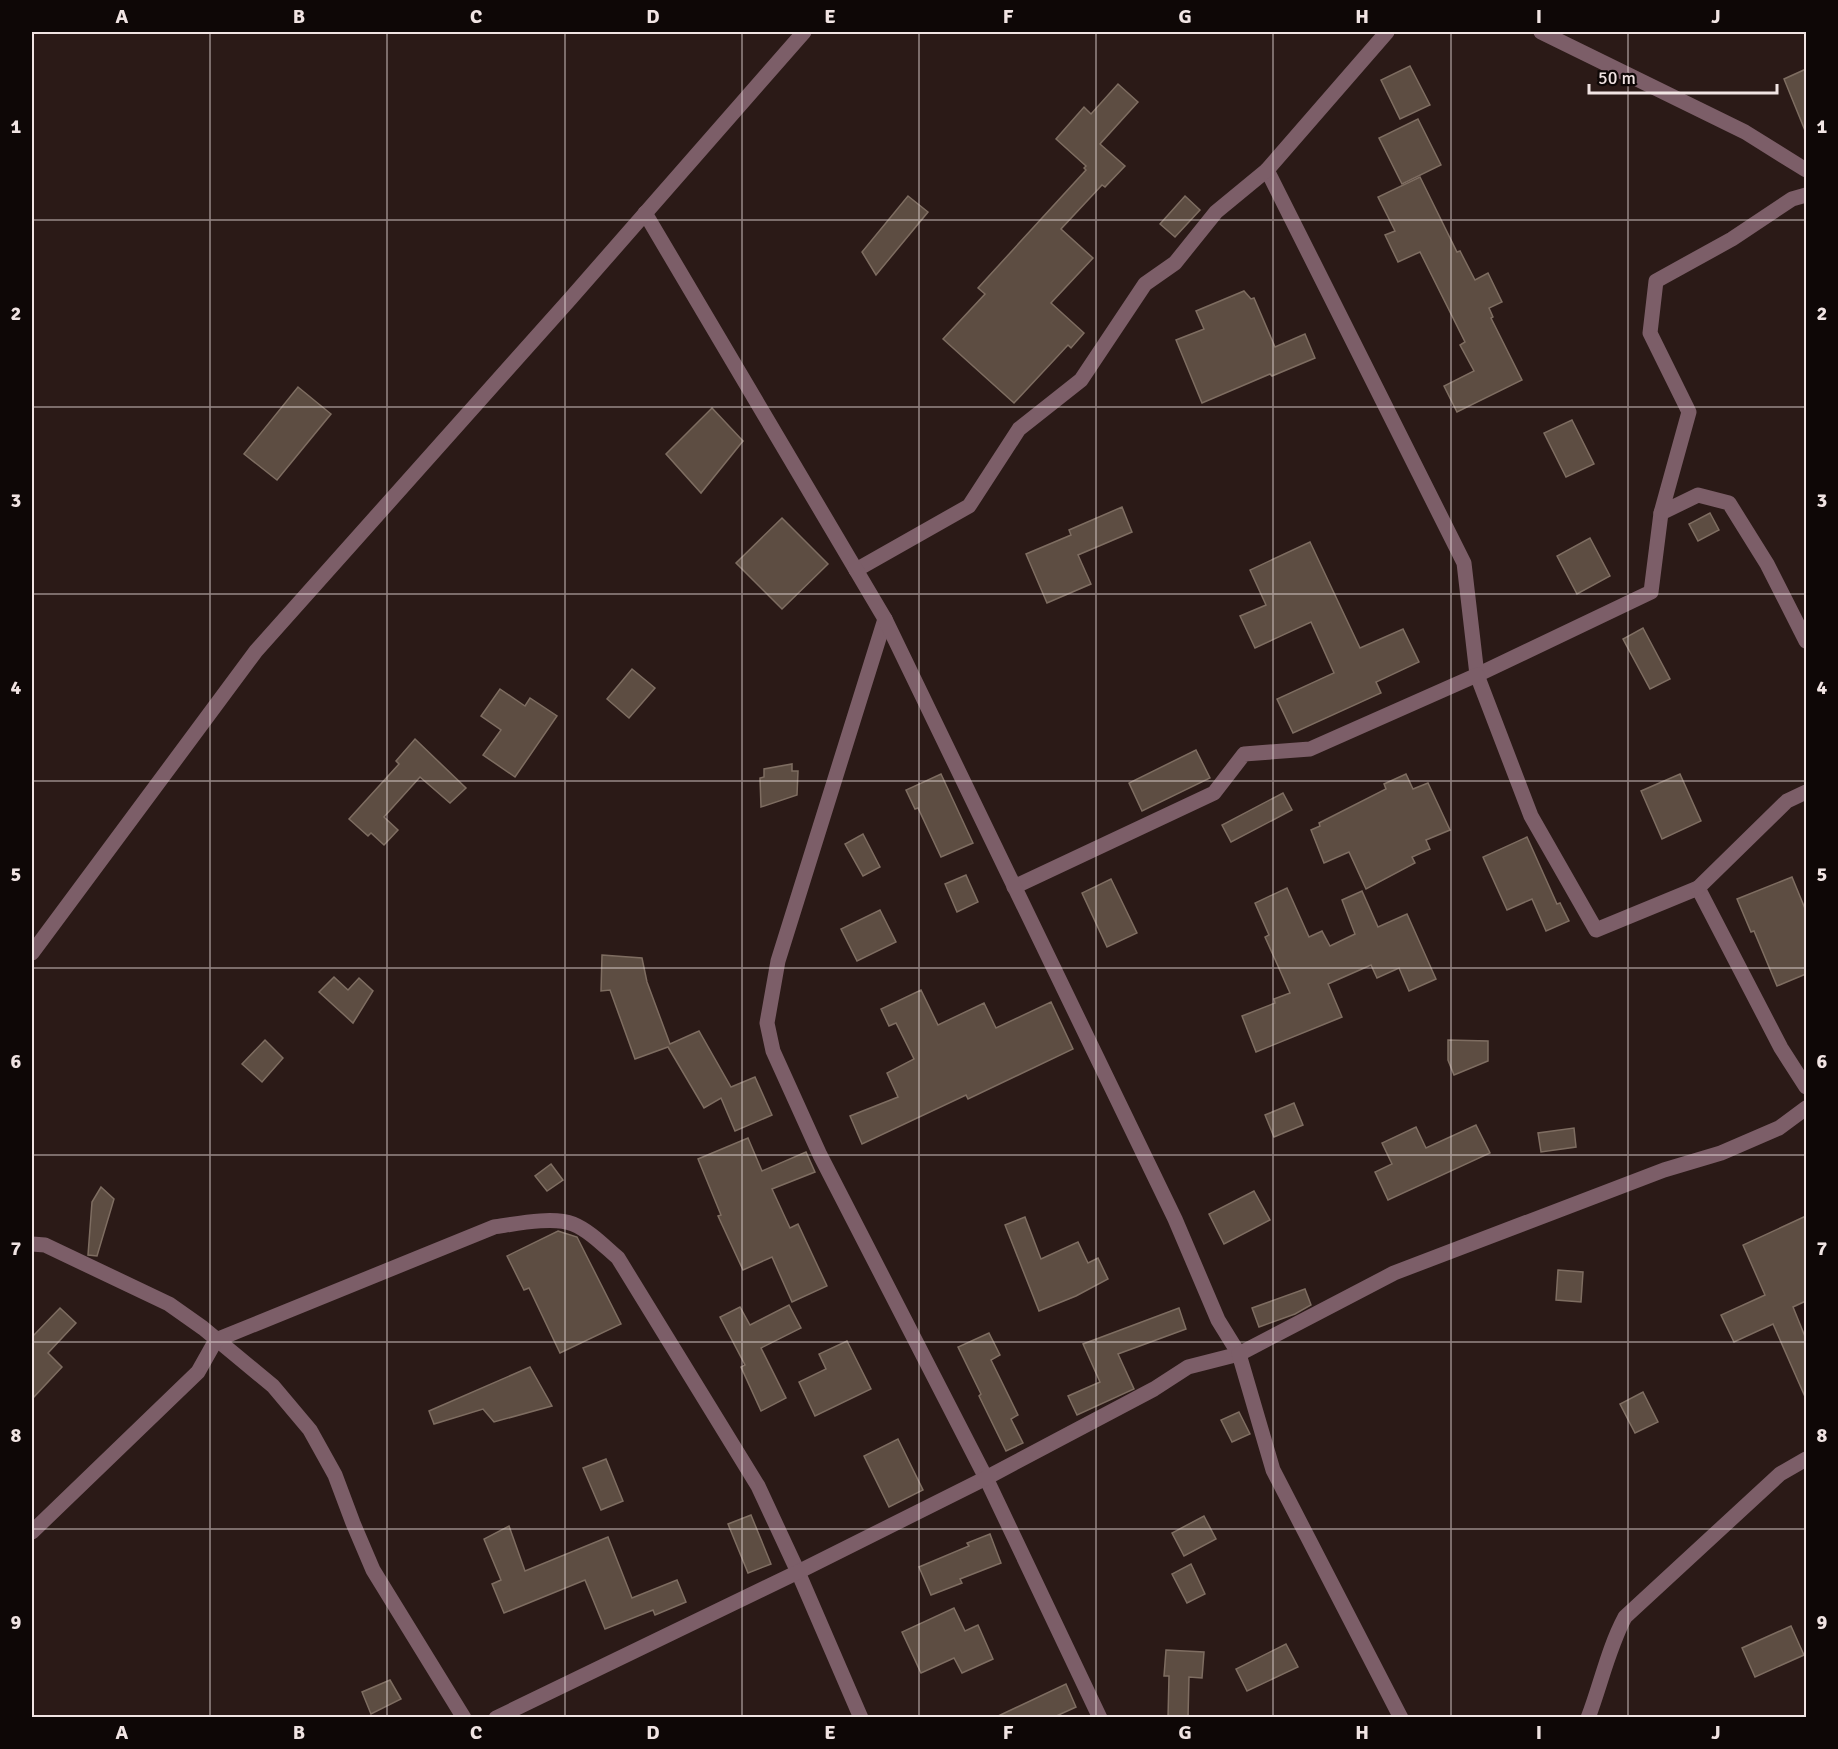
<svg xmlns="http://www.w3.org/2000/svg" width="1838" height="1749" font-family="Signika,sans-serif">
<rect width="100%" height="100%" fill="#2b1a17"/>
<!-- building -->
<g fill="#5d4d42" stroke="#7e6d61" stroke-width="1.5">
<path d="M 1410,66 L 1430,105 L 1400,119 L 1381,80 Z"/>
<path d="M 1806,69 L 1806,133 L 1784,79 Z"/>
<path d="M 1118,84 L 1138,102 L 1100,144 L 1125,166 L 1105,187 L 1102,185 L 1061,229 L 1093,258 L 1051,303 L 1084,333 L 1071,348 L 1068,345 L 1014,403 L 943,339 L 985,294 L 978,288 L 1086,170 L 1084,168 L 1086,166 L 1056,139 L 1084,107 L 1091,114 Z"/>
<path d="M 1418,119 L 1441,165 L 1402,184 L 1379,138 Z"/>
<path d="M 1420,177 L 1457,252 L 1460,251 L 1475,280 L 1488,273 L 1502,302 L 1489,308 L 1493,317 L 1491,318 L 1522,380 L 1457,412 L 1444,386 L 1474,371 L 1460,345 L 1465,342 L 1420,252 L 1398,262 L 1385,235 L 1395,231 L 1378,197 Z"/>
<path d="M 908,196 L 928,212 L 876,275 L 862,252 Z"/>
<path d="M 1185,196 L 1200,210 L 1175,237 L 1160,224 Z"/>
<path d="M 1244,291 L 1251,299 L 1254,298 L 1275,347 L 1305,334 L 1315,358 L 1272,376 L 1270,374 L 1202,403 L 1176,340 L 1204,329 L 1196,311 Z"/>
<path d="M 298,387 L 331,414 L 277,480 L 244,454 Z"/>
<path d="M 712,408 L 743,441 L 701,493 L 666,454 Z"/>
<path d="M 1572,420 L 1594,464 L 1566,477 L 1544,433 Z"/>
<path d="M 1122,507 L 1132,532 L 1078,555 L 1091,584 L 1047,603 L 1026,554 L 1071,535 L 1069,530 Z"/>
<path d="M 1710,513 L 1719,530 L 1698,541 L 1689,524 Z"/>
<path d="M 782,518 L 828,564 L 782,609 L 736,563 Z"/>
<path d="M 1590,538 L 1610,576 L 1577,594 L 1557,556 Z"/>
<path d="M 1310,542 L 1360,648 L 1403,629 L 1419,662 L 1376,682 L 1381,693 L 1293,733 L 1277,699 L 1334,673 L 1311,622 L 1255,648 L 1240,616 L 1266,605 L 1250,570 Z"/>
<path d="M 1643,628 L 1670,679 L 1650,689 L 1623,639 Z"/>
<path d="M 632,669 L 655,688 L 629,718 L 607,699 Z"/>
<path d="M 500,689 L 525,706 L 530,698 L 557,716 L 515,777 L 483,755 L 501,730 L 481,716 Z"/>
<path d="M 415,739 L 466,788 L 450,803 L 420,777 L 384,817 L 398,830 L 384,845 L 371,833 L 368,836 L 349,819 L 399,764 L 396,761 Z"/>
<path d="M 1196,750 L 1210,778 L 1142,811 L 1129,783 Z"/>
<path d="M 792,764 L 792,771 L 798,771 L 797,795 L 761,807 L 760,778 L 764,777 L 764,769 Z"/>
<path d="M 941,774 L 973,843 L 941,857 L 918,808 L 915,809 L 906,790 Z"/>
<path d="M 1406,774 L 1413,789 L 1428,783 L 1450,830 L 1426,840 L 1430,849 L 1412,857 L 1415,863 L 1366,889 L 1349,852 L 1324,863 L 1311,830 L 1320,826 L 1319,823 L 1386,789 L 1384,784 Z"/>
<path d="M 1680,774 L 1701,821 L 1662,839 L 1641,791 Z"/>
<path d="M 1283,793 L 1292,810 L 1231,842 L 1222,825 Z"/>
<path d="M 863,834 L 880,867 L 863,876 L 845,844 Z"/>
<path d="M 1527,837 L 1557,904 L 1560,903 L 1569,921 L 1546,931 L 1532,899 L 1507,910 L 1483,857 Z"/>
<path d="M 966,875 L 978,902 L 957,912 L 945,884 Z"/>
<path d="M 1792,877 L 1806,911 L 1806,974 L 1777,986 L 1754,931 L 1751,932 L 1737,899 Z"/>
<path d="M 1111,879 L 1137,933 L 1107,947 L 1082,893 Z"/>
<path d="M 1287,888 L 1309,937 L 1322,931 L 1330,946 L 1355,934 L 1342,900 L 1362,891 L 1378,927 L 1407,914 L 1436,979 L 1409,991 L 1399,968 L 1377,978 L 1371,965 L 1328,984 L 1342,1017 L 1256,1052 L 1242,1016 L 1275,1003 L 1274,999 L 1290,993 L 1265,937 L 1269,935 L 1255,903 Z"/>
<path d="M 880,910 L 896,942 L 857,961 L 841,929 Z"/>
<path d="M 602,955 L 642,958 L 647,982 L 670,1044 L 699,1031 L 731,1087 L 755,1077 L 772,1115 L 735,1131 L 721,1098 L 704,1108 L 668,1047 L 635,1059 L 610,990 L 601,991 Z"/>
<path d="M 334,977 L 348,990 L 359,978 L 373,991 L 353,1023 L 319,992 Z"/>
<path d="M 921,990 L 938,1025 L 984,1003 L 996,1028 L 1051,1002 L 1073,1049 L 968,1099 L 966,1095 L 862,1144 L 850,1116 L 898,1097 L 887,1073 L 914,1059 L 896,1023 L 889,1026 L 881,1009 Z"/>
<path d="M 265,1040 L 283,1058 L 262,1082 L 242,1064 Z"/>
<path d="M 1448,1040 L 1488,1041 L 1488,1061 L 1454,1075 L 1448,1060 Z"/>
<path d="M 1294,1103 L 1303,1125 L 1274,1137 L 1265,1115 Z"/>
<path d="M 1476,1125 L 1490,1153 L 1388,1200 L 1375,1172 L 1392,1164 L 1382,1143 L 1416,1127 L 1426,1148 Z"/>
<path d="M 1574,1128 L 1576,1147 L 1541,1152 L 1538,1133 Z"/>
<path d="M 748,1138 L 762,1171 L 806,1152 L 815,1172 L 772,1189 L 790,1228 L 798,1224 L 827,1286 L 792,1302 L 772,1257 L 743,1270 L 718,1216 L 721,1215 L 698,1159 Z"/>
<path d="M 551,1164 L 563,1180 L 547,1191 L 535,1176 Z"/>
<path d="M 101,1187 L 114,1199 L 97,1256 L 88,1255 L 92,1202 Z"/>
<path d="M 1254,1191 L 1270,1220 L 1224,1244 L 1209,1214 Z"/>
<path d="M 1806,1216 L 1806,1301 L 1793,1307 L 1806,1339 L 1806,1399 L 1773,1324 L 1734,1342 L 1721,1315 L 1765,1295 L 1743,1245 Z"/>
<path d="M 1025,1217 L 1041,1259 L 1078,1242 L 1088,1263 L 1098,1258 L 1108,1279 L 1076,1296 L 1039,1311 L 1005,1225 Z"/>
<path d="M 558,1231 L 577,1237 L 621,1324 L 560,1353 L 529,1288 L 524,1290 L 507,1256 Z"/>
<path d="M 1558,1270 L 1583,1272 L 1581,1302 L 1556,1300 Z"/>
<path d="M 1305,1289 L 1311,1305 L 1295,1314 L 1259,1327 L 1252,1308 Z"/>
<path d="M 789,1305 L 801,1328 L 761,1348 L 786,1398 L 761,1411 L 741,1367 L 745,1365 L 720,1317 L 740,1307 L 750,1325 Z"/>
<path d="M 60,1308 L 76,1323 L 48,1353 L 62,1367 L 32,1399 L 32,1337 Z"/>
<path d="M 1179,1308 L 1186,1329 L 1118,1354 L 1134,1389 L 1077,1415 L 1068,1396 L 1100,1382 L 1083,1344 Z"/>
<path d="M 989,1333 L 1000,1355 L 991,1360 L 1018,1415 L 1011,1419 L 1023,1443 L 1006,1451 L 979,1396 L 981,1394 L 958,1347 Z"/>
<path d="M 847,1341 L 871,1389 L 815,1416 L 799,1382 L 826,1369 L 819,1354 Z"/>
<path d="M 530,1367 L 552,1406 L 494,1422 L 483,1409 L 434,1424 L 429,1411 Z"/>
<path d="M 1643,1392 L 1658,1422 L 1635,1433 L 1620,1404 Z"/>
<path d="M 1239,1412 L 1250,1434 L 1232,1442 L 1221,1420 Z"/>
<path d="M 898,1439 L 923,1490 L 889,1507 L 864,1456 Z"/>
<path d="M 606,1459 L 623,1501 L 601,1510 L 583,1468 Z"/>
<path d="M 751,1515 L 771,1564 L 748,1573 L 728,1524 Z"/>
<path d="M 1204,1516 L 1216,1539 L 1184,1556 L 1172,1533 Z"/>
<path d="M 509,1526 L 525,1571 L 608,1537 L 632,1598 L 677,1580 L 686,1602 L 655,1615 L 653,1610 L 605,1629 L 585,1580 L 504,1613 L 492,1584 L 501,1580 L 484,1539 Z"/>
<path d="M 990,1534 L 1001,1563 L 960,1579 L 962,1583 L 931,1595 L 919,1567 L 969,1546 L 967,1543 Z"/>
<path d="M 1191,1564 L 1205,1594 L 1187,1603 L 1172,1574 Z"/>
<path d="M 954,1608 L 965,1631 L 978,1625 L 993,1659 L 962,1673 L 954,1658 L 921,1673 L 902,1632 Z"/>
<path d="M 1791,1626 L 1804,1655 L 1755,1677 L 1742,1648 Z"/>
<path d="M 1286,1644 L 1298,1667 L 1247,1691 L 1236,1669 Z"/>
<path d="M 1166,1650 L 1204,1652 L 1202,1678 L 1189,1677 L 1188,1718 L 1168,1718 L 1169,1676 L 1164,1676 Z"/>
<path d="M 390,1680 L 401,1699 L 371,1714 L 362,1692 Z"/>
<path d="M 1066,1684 L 1076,1707 L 1052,1718 L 994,1718 Z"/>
</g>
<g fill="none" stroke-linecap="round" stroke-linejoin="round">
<!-- minor -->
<g stroke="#7c5e68" stroke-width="15">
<path d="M 1541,32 L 1745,132 L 1806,170"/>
<path d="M 1267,170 L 1464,563 L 1477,675 L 1651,592 L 1661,513"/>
<path d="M 1806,195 L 1792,199 L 1732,239 L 1656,281 L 1650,333 L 1689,412 L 1661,513 L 1698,495 L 1729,503 L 1767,564 L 1806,641"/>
<path d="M 856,570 L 969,506 L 1019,429 L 1081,380 L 1145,284 L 1175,263 L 1216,212 L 1267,170 L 1387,32"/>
<path d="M 885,619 L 778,961 L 767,1023 L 773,1051 L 820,1155 L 986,1478 L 1100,1718"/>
<path d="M 1014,887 L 1214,793 L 1244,754 L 1310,749 L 1477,675 L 1531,816 L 1596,930 L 1698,888 L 1781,1048 L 1806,1087"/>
<path d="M 1698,888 L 1787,801 L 1806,792"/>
<path d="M 32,1244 L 45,1245 L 169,1304 L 203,1328 L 273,1386 L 310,1430 L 335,1475 L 353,1523 L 373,1570 L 464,1718"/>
<path d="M 32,1532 L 198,1372 L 216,1340 L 494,1227 C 515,1224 553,1216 573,1224 C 590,1231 604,1246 618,1258 L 758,1486 L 798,1572 L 861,1718"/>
<path d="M 496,1718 L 798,1572 L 986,1478 L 1154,1389 L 1188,1367 L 1239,1354 L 1218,1320 L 1175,1219 L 885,619 L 645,213"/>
<path d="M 1401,1718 L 1273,1470 L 1239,1354 L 1394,1273 L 1664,1170 L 1721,1153 L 1779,1128 L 1806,1108"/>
<path d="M 1588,1718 C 1601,1684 1608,1649 1625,1617 L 1780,1474 L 1806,1459"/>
</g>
<!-- tertiary -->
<path stroke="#7c5e68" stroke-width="15" d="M 32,953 L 256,651 L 571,298 L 804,32"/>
</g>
<!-- grid -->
<path fill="none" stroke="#f1e4e3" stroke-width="1.5" stroke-opacity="0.55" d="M 210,32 L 210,1718M 387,32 L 387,1718M 565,32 L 565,1718M 742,32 L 742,1718M 919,32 L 919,1718M 1096,32 L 1096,1718M 1273,32 L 1273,1718M 1451,32 L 1451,1718M 1628,32 L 1628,1718M 32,220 L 1806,220M 32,407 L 1806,407M 32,594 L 1806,594M 32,781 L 1806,781M 32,968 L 1806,968M 32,1155 L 1806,1155M 32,1342 L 1806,1342M 32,1529 L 1806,1529"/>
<!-- border -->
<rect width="1838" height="1749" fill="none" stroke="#0e0706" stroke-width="66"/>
<!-- scale -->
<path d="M1589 84v9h188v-9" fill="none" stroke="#f1e4e3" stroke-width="3"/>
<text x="1598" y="84" font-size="18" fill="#f1e4e3" stroke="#0e0706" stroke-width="4.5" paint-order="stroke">50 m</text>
<rect x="33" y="33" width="1772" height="1683" fill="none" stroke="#f1e4e3" stroke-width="2"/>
<g font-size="20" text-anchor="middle" font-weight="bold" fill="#f1e4e3">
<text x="122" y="23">A</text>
<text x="299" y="23">B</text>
<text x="476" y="23">C</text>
<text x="653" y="23">D</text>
<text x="830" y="23">E</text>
<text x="1008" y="23">F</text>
<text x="1185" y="23">G</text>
<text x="1362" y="23">H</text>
<text x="1539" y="23">I</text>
<text x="1716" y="23">J</text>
<text x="16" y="133">1</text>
<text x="1822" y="133">1</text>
<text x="16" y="320">2</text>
<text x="1822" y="320">2</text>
<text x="16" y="507">3</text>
<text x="1822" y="507">3</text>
<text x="16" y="694">4</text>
<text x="1822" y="694">4</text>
<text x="16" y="881">5</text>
<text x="1822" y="881">5</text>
<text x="16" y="1068">6</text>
<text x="1822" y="1068">6</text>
<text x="16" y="1255">7</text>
<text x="1822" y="1255">7</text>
<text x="16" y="1442">8</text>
<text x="1822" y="1442">8</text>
<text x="16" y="1629">9</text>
<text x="1822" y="1629">9</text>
<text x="122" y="1739">A</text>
<text x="299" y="1739">B</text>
<text x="476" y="1739">C</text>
<text x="653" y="1739">D</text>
<text x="830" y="1739">E</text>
<text x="1008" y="1739">F</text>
<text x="1185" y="1739">G</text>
<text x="1362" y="1739">H</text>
<text x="1539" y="1739">I</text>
<text x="1716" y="1739">J</text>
</g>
</svg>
